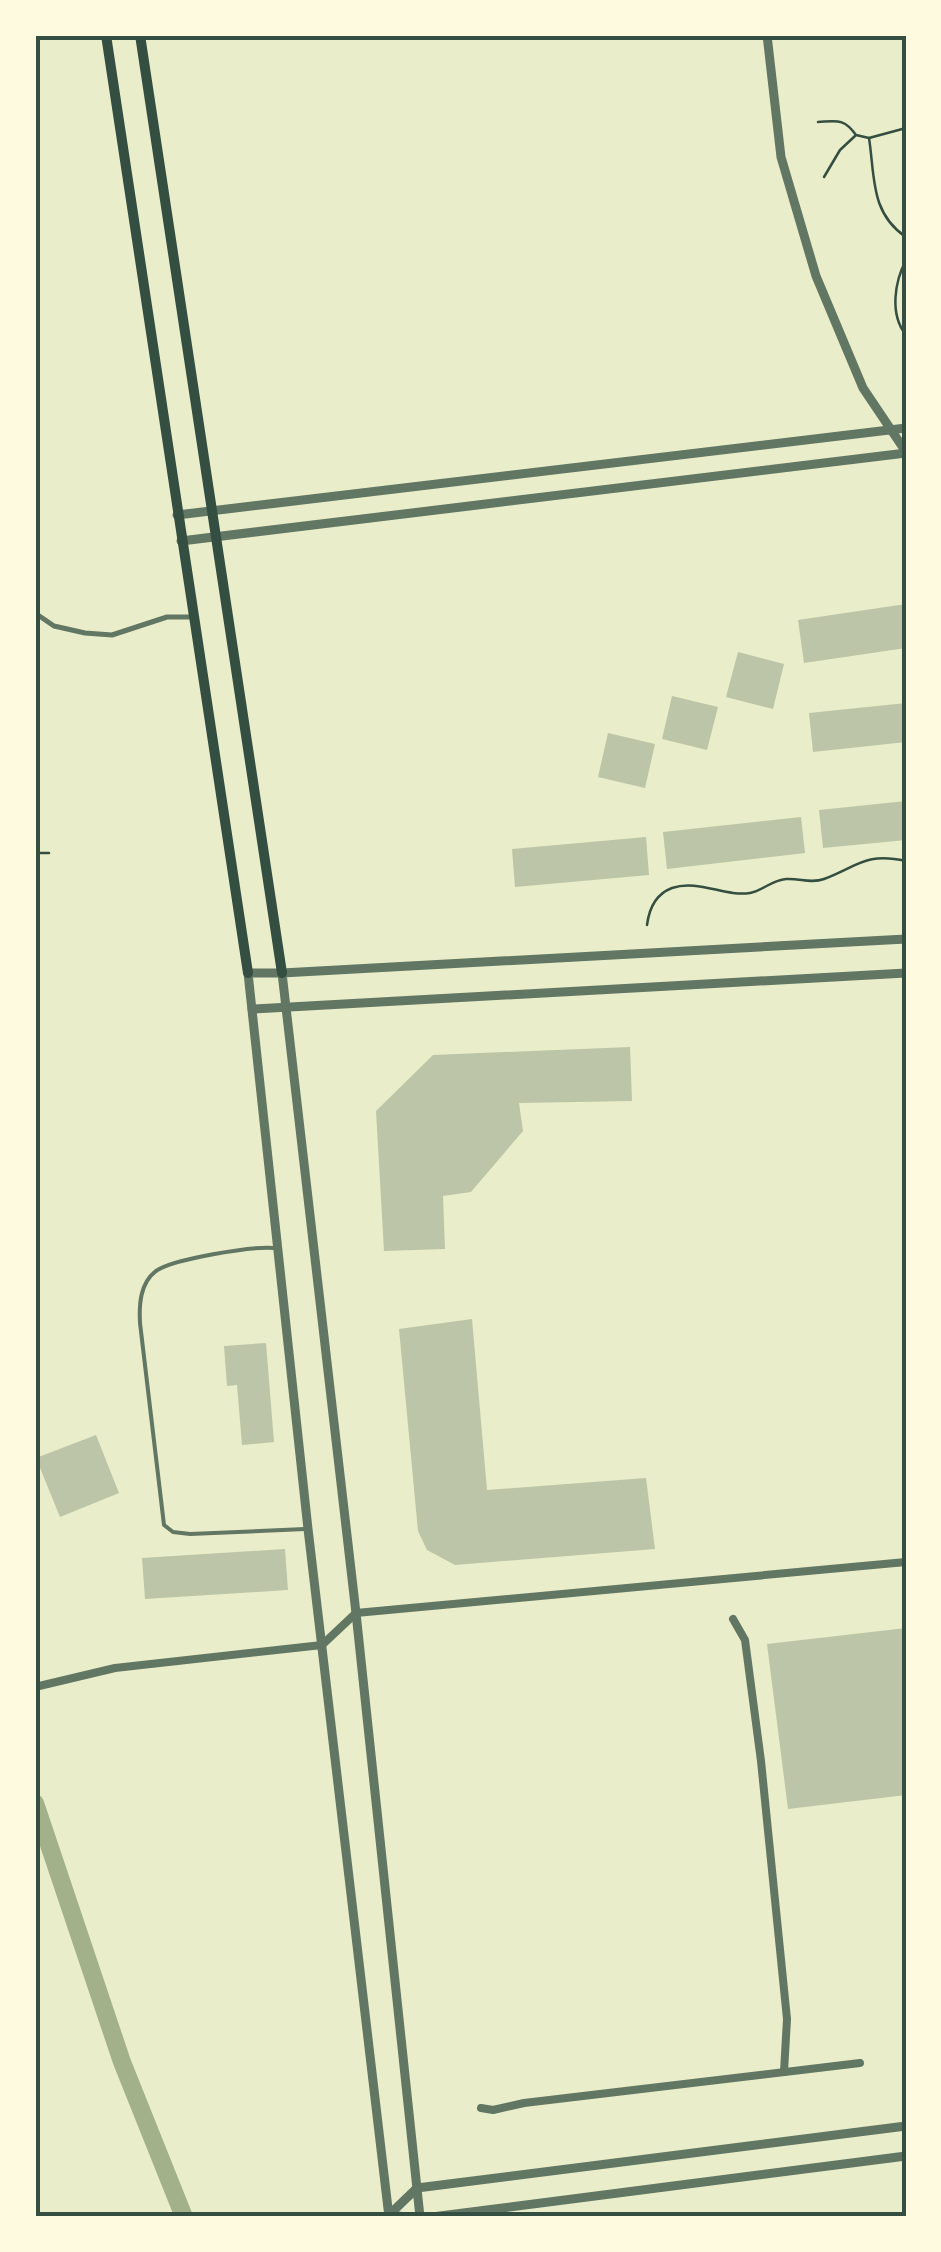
<svg xmlns="http://www.w3.org/2000/svg" width="941" height="2252" font-family="'Fira Sans',sans-serif">
<rect width="100%" height="100%" fill="#e9edc9"/>
<g fill="none" stroke-linecap="round" stroke-linejoin="round">
<!-- canal -->
<path stroke="#a3b18a" stroke-width="18" d="M 35,1803 L 122,2062 L 184,2217"/>
</g>
<!-- building -->
<g fill="#bcc5a7">
<path d="M 906,604 L 906,648 L 804,663 L 798,620 Z"/>
<path d="M 738,652 L 784,664 L 773,709 L 726,697 Z"/>
<path d="M 672,696 L 718,707 L 707,750 L 662,739 Z"/>
<path d="M 906,703 L 906,742 L 813,752 L 809,713 Z"/>
<path d="M 608,733 L 655,744 L 645,788 L 598,777 Z"/>
<path d="M 906,801 L 906,840 L 823,848 L 819,810 Z"/>
<path d="M 801,817 L 805,853 L 667,869 L 663,832 Z"/>
<path d="M 646,837 L 649,875 L 515,887 L 512,849 Z"/>
<path d="M 630,1047 L 632,1101 L 519,1103 L 523,1131 L 471,1192 L 443,1196 L 445,1249 L 384,1251 L 376,1111 L 433,1055 Z"/>
<path d="M 472,1319 L 487,1490 L 646,1478 L 655,1549 L 455,1565 L 427,1550 L 418,1531 L 399,1329 Z"/>
<path d="M 266,1343 L 274,1442 L 242,1445 L 237,1385 L 227,1386 L 224,1346 Z"/>
<path d="M 96,1435 L 119,1493 L 60,1517 L 36,1458 Z"/>
<path d="M 285,1549 L 288,1590 L 145,1599 L 142,1558 Z"/>
<path d="M 906,1628 L 906,1795 L 788,1809 L 767,1644 Z"/>
</g>
<g fill="none" stroke-linecap="round" stroke-linejoin="round">
<!-- path -->
<g stroke="#344e41" stroke-width="2.5">
<path d="M 818,122 C 837,121 844,118 856,135 L 869,138 L 906,128"/>
<path d="M 869,138 C 875,176 870,213 906,237"/>
<path d="M 824,177 L 840,150 L 855,136"/>
<path d="M 906,260 C 895,281 889,314 906,335"/>
<path d="M 35,853 L 49,853"/>
<path d="M 647,925 C 649,909 656,894 672,888 C 698,879 725,897 750,893 C 762,891 772,880 786,879 C 800,878 811,884 824,879 C 858,866 866,852 906,861"/>
</g>
<!-- service -->
<path stroke="#617663" stroke-width="4" d="M 274,1248 C 252,1246 173,1259 156,1271 C 140,1283 139,1305 140,1323 L 164,1525 L 173,1532 L 190,1534 L 305,1529"/>
<!-- pedestrian -->
<path stroke="#617663" stroke-width="5" d="M 35,613 L 54,626 L 85,633 L 112,635 L 167,617 L 193,617"/>
<!-- minor -->
<g stroke="#617663" stroke-width="8">
<path d="M 733,1619 L 745,1640 L 761,1761 L 787,2019 L 784,2072"/>
<path d="M 35,1687 L 115,1668 L 322,1645 L 356,1613 L 906,1562"/>
<path d="M 481,2108 L 493,2110 L 524,2103 L 860,2063"/>
</g>
<!-- tertiary -->
<g stroke="#617663" stroke-width="9">
<path d="M 767,35 L 781,157 L 816,276 L 863,388 L 906,452"/>
<path d="M 177,515 L 906,428"/>
<path d="M 181,541 L 906,453"/>
<path d="M 282,973 L 356,1613 L 420,2217"/>
<path d="M 252,1009 L 906,973"/>
<path d="M 417,2188 L 906,2126"/>
<path d="M 389,2215 L 417,2188"/>
<path d="M 389,2215 L 407,2217"/>
<path d="M 389,2217 L 308,1529 L 248,973 L 282,973 L 906,939"/>
<path d="M 432,2217 L 906,2156"/>
</g>
<!-- secondary -->
<g stroke="#344e41" stroke-width="10">
<path d="M 106,35 L 248,973"/>
<path d="M 140,35 L 282,973"/>
</g>
</g>
<!-- border -->
<rect width="941" height="2252" fill="none" stroke="#fefae0" stroke-width="75"/>
<rect x="38" y="38" width="866" height="2176" fill="none" stroke="#344e41" stroke-width="4"/>
</svg>
